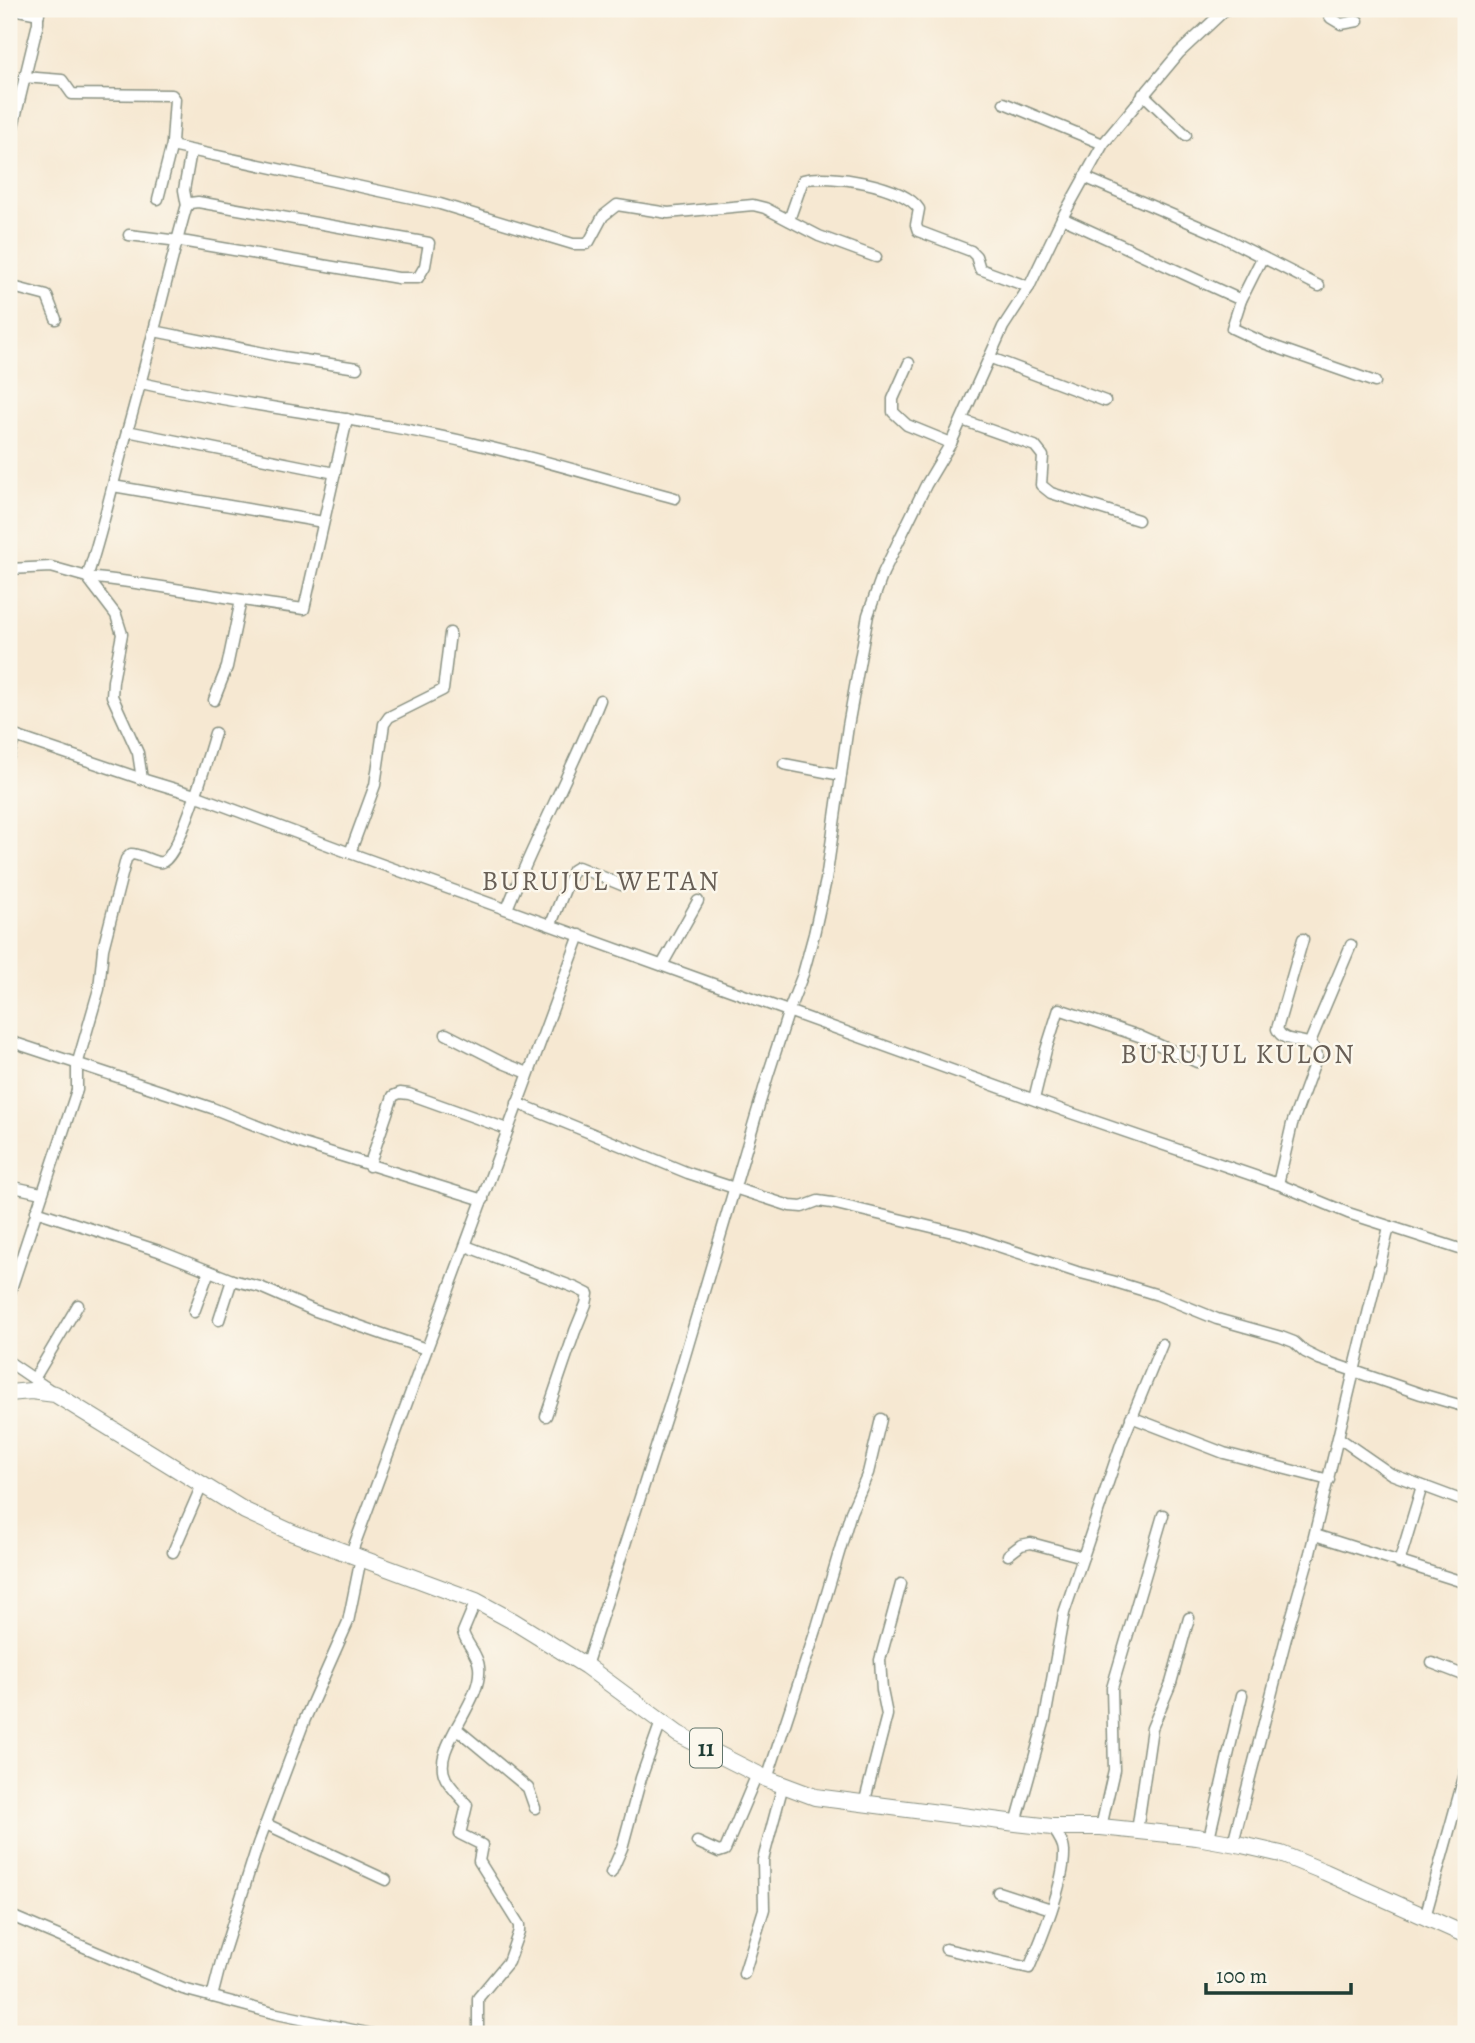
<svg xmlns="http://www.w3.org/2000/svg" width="1475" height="2043" font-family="Alegreya,serif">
<rect width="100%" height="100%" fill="#fbf7ec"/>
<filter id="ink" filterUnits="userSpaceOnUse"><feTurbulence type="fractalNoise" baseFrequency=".0143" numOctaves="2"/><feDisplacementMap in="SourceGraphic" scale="14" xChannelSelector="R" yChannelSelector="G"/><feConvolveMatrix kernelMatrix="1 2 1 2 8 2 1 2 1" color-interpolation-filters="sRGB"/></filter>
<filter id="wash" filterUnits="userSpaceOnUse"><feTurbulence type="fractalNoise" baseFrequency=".00686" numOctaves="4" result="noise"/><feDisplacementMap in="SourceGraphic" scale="28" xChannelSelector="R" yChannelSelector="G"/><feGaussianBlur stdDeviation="1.57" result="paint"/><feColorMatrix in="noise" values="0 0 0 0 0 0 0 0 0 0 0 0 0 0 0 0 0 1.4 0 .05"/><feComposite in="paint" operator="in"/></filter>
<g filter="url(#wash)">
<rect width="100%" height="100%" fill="#f6e8d2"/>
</g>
<g filter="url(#ink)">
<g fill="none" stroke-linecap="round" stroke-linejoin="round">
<defs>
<g id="minor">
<path d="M 13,9 L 39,14"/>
<path d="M 1324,9 L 1331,18 L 1341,24 L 1358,21"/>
<path d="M 24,77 L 62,80 L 72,94 L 172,95 L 175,99 L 172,142 L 176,147 L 440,204 L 573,244 L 586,244 L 589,242 L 603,216 L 617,205 L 668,213 L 753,205 L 765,208 L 819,236 L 876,257"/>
<path d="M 1143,94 L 1186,135"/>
<path d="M 1004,103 L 1103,144"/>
<path d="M 9,143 L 38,23 L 38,9"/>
<path d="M 1084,177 L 1219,235 L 1319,286"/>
<path d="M 158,199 L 172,144"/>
<path d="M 187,206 L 184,190 L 191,151"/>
<path d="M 1062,218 L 1241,300"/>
<path d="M 789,220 L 803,180 C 830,173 903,185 919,209 L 916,225 L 918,231 L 971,251 L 976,256 L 980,269 L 1029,287"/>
<path d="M 129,235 L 187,242 L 398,278 L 418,278 L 425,266 L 429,243 L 198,202 L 190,203 L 186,208 C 165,283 148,358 127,432 C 113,481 103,530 87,577 C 160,584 231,600 304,609 L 347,419"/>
<path d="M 1262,258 L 1241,300 L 1232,328 L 1264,343 L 1375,382"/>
<path d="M 9,286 L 47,296 L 56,319"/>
<path d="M 154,331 L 284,357 L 357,368"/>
<path d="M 991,358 L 1105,401"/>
<path d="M 909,363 L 893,399 L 893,412 L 907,425 L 951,443"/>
<path d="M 141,383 C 252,408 365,418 475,444 C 542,459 608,480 675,498"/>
<path d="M 962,420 L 1035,446 L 1043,456 L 1041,485 L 1051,493 L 1138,520"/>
<path d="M 127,431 L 335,473"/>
<path d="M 113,486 L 323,522"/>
<path d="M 9,569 L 51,567 L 87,577 L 116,615 L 122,634 L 113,681 L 112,696 L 138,753 L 142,779"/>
<path d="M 214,700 L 227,667 L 241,600"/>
<path d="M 9,734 L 142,779 L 195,795 L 350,853 L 1065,1111 L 1278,1184 L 1348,1213 L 1466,1251"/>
<path d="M 9,756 L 15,736"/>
<path d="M 784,764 L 841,775"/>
<path d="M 350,853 L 375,785 L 384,724 L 389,717 L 443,690 L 450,633"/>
<path d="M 507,909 C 535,838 572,771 600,700"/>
<path d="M 551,924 L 570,877 L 573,870 L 578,867 L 622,885"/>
<path d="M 662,965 L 698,901"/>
<path d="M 446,1034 L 503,1063 L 528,1073"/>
<path d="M 9,1041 L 212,1108 L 300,1143 L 483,1200"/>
<path d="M 1310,1042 L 1351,945"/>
<path d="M 1034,1099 L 1046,1050 L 1059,1009 L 1139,1036 L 1197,1062"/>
<path d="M 517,1103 L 688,1173 L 790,1206 L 802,1207 L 818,1201 L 832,1203 L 965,1235 L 1077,1272 L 1112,1281 L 1158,1295 L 1217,1319 L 1281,1337 L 1294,1342 L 1305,1352 L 1319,1359 L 1421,1394 L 1466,1407"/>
<path d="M 369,1166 L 393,1096 L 400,1093 L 409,1094 L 507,1129"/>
<path d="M 1278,1184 L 1292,1124 L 1317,1056 C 1315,1033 1285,1048 1277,1029 L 1303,939"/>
<path d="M 9,1186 L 41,1193"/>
<path d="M 36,1211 L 159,1251 L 232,1280 L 260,1287 L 313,1310 L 426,1349"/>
<path d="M 466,1246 L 576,1288 L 588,1294 L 586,1304 L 575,1331 L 546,1416"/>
<path d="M 9,1295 L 77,1090 L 77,1065 L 99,989 L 103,949 L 126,859 L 131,854 C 141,854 156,864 162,862 C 179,859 209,753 215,733"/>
<path d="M 194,1312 L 209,1271"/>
<path d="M 219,1320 L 232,1280"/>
<path d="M 9,1362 L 53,1392"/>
<path d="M 34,1379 L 78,1305"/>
<path d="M 1131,1417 L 1224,1453 L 1329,1480"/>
<path d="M 1339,1438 L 1391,1474 L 1466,1502"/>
<path d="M 1315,1535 L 1466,1583"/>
<path d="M 173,1552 L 202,1485"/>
<path d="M 351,1554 L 580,935"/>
<path d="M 1008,1555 L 1021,1545 L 1031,1543 L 1083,1557 L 1064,1613 L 1045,1719 L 1016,1823"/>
<path d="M 1083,1557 L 1121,1444 L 1162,1344"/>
<path d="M 1399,1563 L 1422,1486"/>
<path d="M 476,1601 L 463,1632 C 466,1644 478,1654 479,1667 C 483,1703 429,1749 446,1779 C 452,1789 461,1797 467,1805 L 460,1834 L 482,1845 L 479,1861 L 519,1925 L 519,1931 L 508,1962 L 478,1998 L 478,2034"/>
<path d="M 1432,1663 L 1466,1676"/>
<path d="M 586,1666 L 678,1379 L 768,1075 L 789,1010 L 803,974 L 814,934 L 826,880 L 848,726 L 868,615 L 883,573 L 926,485 L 951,443 L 1003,327 L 1029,287 L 1062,218 L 1103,144 L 1179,53 L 1226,9"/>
<path d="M 457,1729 L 528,1788 L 535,1808"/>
<path d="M 767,1779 L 817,1627 L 851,1512 L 868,1473 L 881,1419"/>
<path d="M 864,1804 L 887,1715 L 882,1690 L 880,1660 L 901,1584"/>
<path d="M 266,1824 L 386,1880"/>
<path d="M 1101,1827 L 1114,1770 L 1112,1688 L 1163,1515"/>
<path d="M 1137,1831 L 1152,1728 L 1171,1683 L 1189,1618"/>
<path d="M 1209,1838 L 1242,1695"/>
<path d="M 697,1842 L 719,1852 L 725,1850 L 757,1774"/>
<path d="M 1233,1843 L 1289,1626 L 1310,1553 L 1389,1227"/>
<path d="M 611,1873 L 622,1848 L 641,1778 L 661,1722"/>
<path d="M 998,1892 L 1051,1909"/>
<path d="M 9,1915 L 183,1989 L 277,2014 L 372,2034"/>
<path d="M 1425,1917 L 1466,1770"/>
<path d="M 946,1949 L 1029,1968 C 1041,1941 1065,1881 1064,1852 C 1064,1843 1057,1834 1052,1827"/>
<path d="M 744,1974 L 764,1909 L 763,1860 L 783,1785"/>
<path d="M 212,1997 L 223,1954 L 258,1844 L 305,1719 L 348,1622 L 361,1558"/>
</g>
<path id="highway" d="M 9,1393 L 31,1391 L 55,1394 L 245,1511 L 293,1533 L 476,1601 L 513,1621 L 586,1666 L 678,1734 L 767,1779 L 815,1797 L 1016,1823 L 1052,1827 L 1101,1827 L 1197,1837 L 1242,1845 L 1281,1854 L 1325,1872 L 1466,1935"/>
</defs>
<!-- minor casing -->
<use href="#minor" stroke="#8a9283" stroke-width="13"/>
<!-- highway casing -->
<use href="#highway" stroke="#8a9283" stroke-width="18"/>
<!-- minor -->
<use href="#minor" stroke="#fff" stroke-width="10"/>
<!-- highway -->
<use href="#highway" stroke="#fff" stroke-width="16"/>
</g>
</g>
<g text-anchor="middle" stroke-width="5" stroke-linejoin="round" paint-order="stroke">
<!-- shield labels -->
<rect fill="#fbf7ec" stroke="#61756b" stroke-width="2" x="690" y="1728.5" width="32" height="39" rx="5"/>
<g font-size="23" font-weight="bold" fill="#1f3d34">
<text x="706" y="1756">11</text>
</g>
<!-- quarter labels -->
<g font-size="28" letter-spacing="2" fill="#685f56" stroke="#fbf7ec">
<text x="601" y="890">BURUJUL WETAN</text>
<text x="1238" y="1063">BURUJUL KULON</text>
</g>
</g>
<!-- margin -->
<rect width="1475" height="2043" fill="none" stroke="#fbf7ec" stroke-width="35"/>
<!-- scale -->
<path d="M1206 1983v10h145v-10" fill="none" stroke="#1f3d34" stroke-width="3.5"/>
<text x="1216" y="1983" font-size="21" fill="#1f3d34" stroke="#fbf7ec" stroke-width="5" paint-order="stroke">100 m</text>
</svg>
